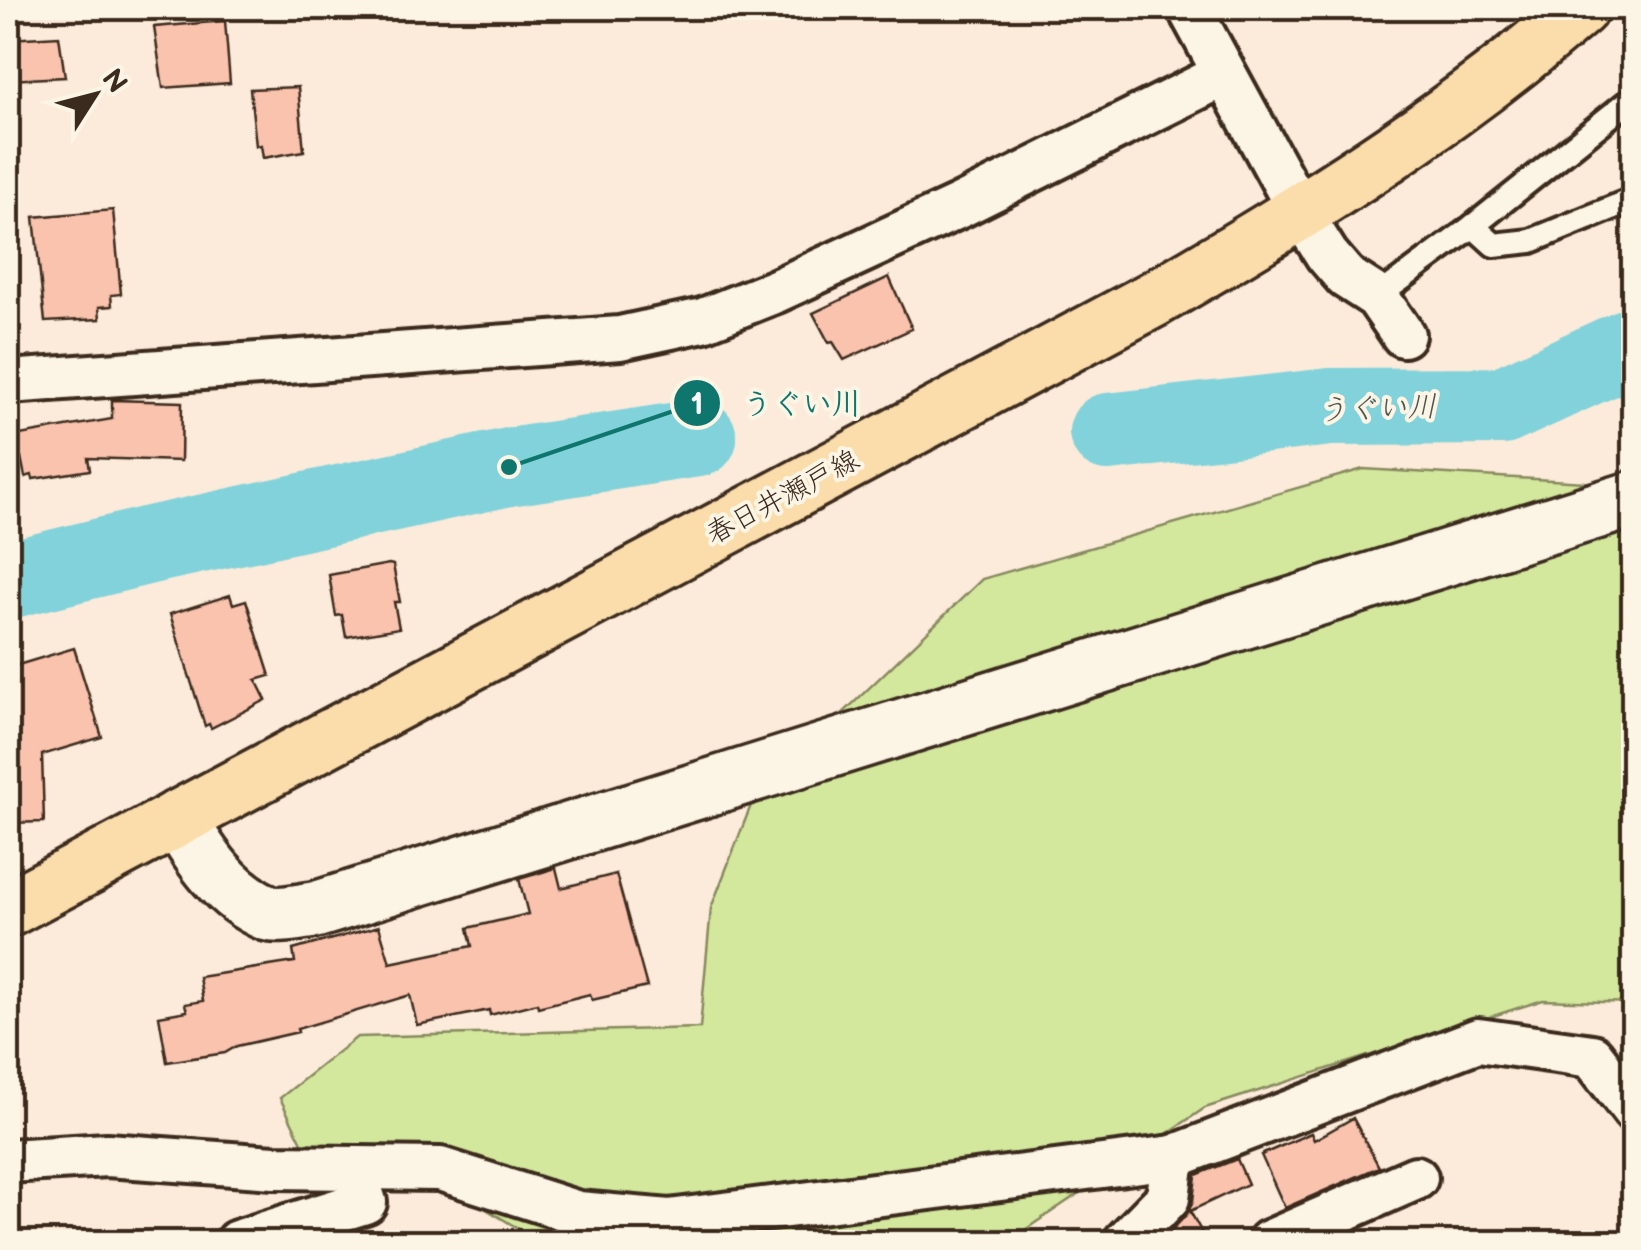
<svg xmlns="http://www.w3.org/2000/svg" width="1641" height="1250" font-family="'Balsamiq Sans','Klee One',sans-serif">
<rect width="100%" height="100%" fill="#fcebda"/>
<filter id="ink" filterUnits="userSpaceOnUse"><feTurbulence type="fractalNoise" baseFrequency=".01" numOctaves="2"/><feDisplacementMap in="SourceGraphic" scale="20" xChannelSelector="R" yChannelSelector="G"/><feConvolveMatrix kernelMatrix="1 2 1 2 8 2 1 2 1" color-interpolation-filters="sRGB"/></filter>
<g filter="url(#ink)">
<!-- green -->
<path fill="#d3e89d" stroke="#87895e" stroke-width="2.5" d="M 1363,469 L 1585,482 L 1633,520 L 1633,1003 L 1543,1000 L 1205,1108 L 1007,1242 L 541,1242 L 461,1194 L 307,1153 L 280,1098 L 357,1037 L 700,1028 L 711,908 L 753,800 L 982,579 Z"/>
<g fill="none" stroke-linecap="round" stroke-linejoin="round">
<!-- river -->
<g stroke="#81d2da" stroke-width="78">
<path d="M 1108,432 L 1330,407 L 1502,406 L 1634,345"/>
<path d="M 8,580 L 150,545 L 509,467 L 698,438"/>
</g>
</g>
<!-- building -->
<g fill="#fac3ae" stroke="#3b2a1e" stroke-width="2.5">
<path d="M 225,21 L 230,83 L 163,88 L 154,27 Z"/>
<path d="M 59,36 L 65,77 L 8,80 L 8,39 Z"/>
<path d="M 298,87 L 304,151 L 263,158 L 261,145 L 256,146 L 250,89 Z"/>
<path d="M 113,210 L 121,294 L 111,295 L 112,306 L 99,307 L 100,319 L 45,322 L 34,217 Z"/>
<path d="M 889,277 L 912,329 L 844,360 L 833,342 L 829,343 L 813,313 Z"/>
<path d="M 112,400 L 182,402 L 181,461 L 88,458 L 90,470 L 33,479 L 32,475 L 25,477 L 21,457 L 8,456 L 8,437 L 112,419 Z"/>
<path d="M 389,564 L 393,565 L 400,602 L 394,602 L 399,628 L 346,637 L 342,615 L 336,616 L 329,575 Z"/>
<path d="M 230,595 L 233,604 L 246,600 L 270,676 L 256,680 L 266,700 L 211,728 L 209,724 L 205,726 L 170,614 Z"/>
<path d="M 74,648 L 102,737 L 42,755 L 44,822 L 8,823 L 8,668 Z"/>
<path d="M 556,868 L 561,888 L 616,874 L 647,987 L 592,1000 L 590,994 L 538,1007 L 537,1003 L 490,1015 L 489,1010 L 417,1025 L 410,995 L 297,1029 L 298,1032 L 237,1046 L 225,1053 L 167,1062 L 159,1016 L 187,1011 L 185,1004 L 203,1001 L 199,977 L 295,962 L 293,950 L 379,926 L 390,963 L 472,946 L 468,928 L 528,914 L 519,879 Z"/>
<path d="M 1353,1118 L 1379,1167 L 1285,1208 L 1261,1155 L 1311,1133 L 1314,1140 Z"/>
<path d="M 1237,1159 L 1248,1184 L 1190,1211 L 1207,1242 L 1161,1242 L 1187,1214 L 1193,1201 L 1196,1175 Z"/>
</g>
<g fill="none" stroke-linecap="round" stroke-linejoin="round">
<defs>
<g id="lane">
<path d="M 1473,226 L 1494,245 L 1531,241 L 1634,199"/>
<path d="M 1377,297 L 1473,226 L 1634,97"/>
</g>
<g id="street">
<path d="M 1189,8 L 1301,214 L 1327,255 L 1346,277 L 1377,297 L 1403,335"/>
<path d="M 8,382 L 620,338 L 703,320 L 776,291 L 960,206 L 1223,75"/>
<path d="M 8,1161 L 107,1155 L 274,1167 L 440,1169 L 578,1213 L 669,1221 L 1173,1157 L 1478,1040 L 1592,1056 L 1634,1111"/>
<path d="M 237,1242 L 365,1202 L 354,1168"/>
<path d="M 1125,1242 L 1168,1198 L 1173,1157"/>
<path d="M 1269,1242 L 1416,1178"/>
</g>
<path id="secondary" d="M 178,818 C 200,856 226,896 268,913 C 281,917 302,911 315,910 L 1634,499"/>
<path id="primary" d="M 8,909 L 1154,299 C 1303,213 1451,121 1580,8"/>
</defs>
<!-- lane casing -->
<use href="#lane" stroke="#3b2a1e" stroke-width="30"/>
<!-- street casing -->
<use href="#street" stroke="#3b2a1e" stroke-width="50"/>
<!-- secondary casing -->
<use href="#secondary" stroke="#3b2a1e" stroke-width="62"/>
<!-- primary casing -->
<use href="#primary" stroke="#3b2a1e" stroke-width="62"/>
<!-- lane -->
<use href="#lane" stroke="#fcf5e5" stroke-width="22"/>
<!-- street -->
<use href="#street" stroke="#fcf5e5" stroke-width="42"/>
<!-- secondary -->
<use href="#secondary" stroke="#fcf5e5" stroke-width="55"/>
<!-- primary -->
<use href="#primary" stroke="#fbddab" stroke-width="55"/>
</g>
</g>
<g text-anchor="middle" stroke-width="8" stroke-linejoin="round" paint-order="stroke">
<!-- street labels -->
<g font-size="28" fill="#3b2a1e" stroke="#fcf5e5">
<text transform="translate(782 496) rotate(-28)" y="10">春日井瀬戸線</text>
</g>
<!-- water labels -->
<g font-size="30" font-style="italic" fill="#4c544d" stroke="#fcf5e5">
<text transform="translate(1377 408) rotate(-2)" y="10">うぐい川</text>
</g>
</g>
<!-- callouts -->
<path fill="none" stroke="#0f766e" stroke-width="4" d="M509 467L697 403"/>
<g fill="#0f766e" stroke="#fcf5e5" stroke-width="4">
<circle cx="509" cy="467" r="10"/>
<circle cx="697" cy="403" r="25"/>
</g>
<g font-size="30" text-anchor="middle" font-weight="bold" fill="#fff">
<text x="697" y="414">1</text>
</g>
<g font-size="30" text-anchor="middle" font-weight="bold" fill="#0f766e" stroke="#fcf5e5" stroke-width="8" stroke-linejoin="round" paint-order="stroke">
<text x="802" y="414">うぐい川</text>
</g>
<!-- margin -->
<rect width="1641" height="1250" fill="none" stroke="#fcf5e5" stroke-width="40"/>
<rect x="20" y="20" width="1601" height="1210" fill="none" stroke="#3b2a1e" stroke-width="4" filter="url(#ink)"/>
<!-- north arrow -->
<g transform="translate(95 95) rotate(54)" stroke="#fcf5e5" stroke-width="8" paint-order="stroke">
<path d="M0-8L18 38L0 25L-18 38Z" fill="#3b2a1e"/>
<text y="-15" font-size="28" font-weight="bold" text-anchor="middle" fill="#3b2a1e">N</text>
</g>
</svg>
